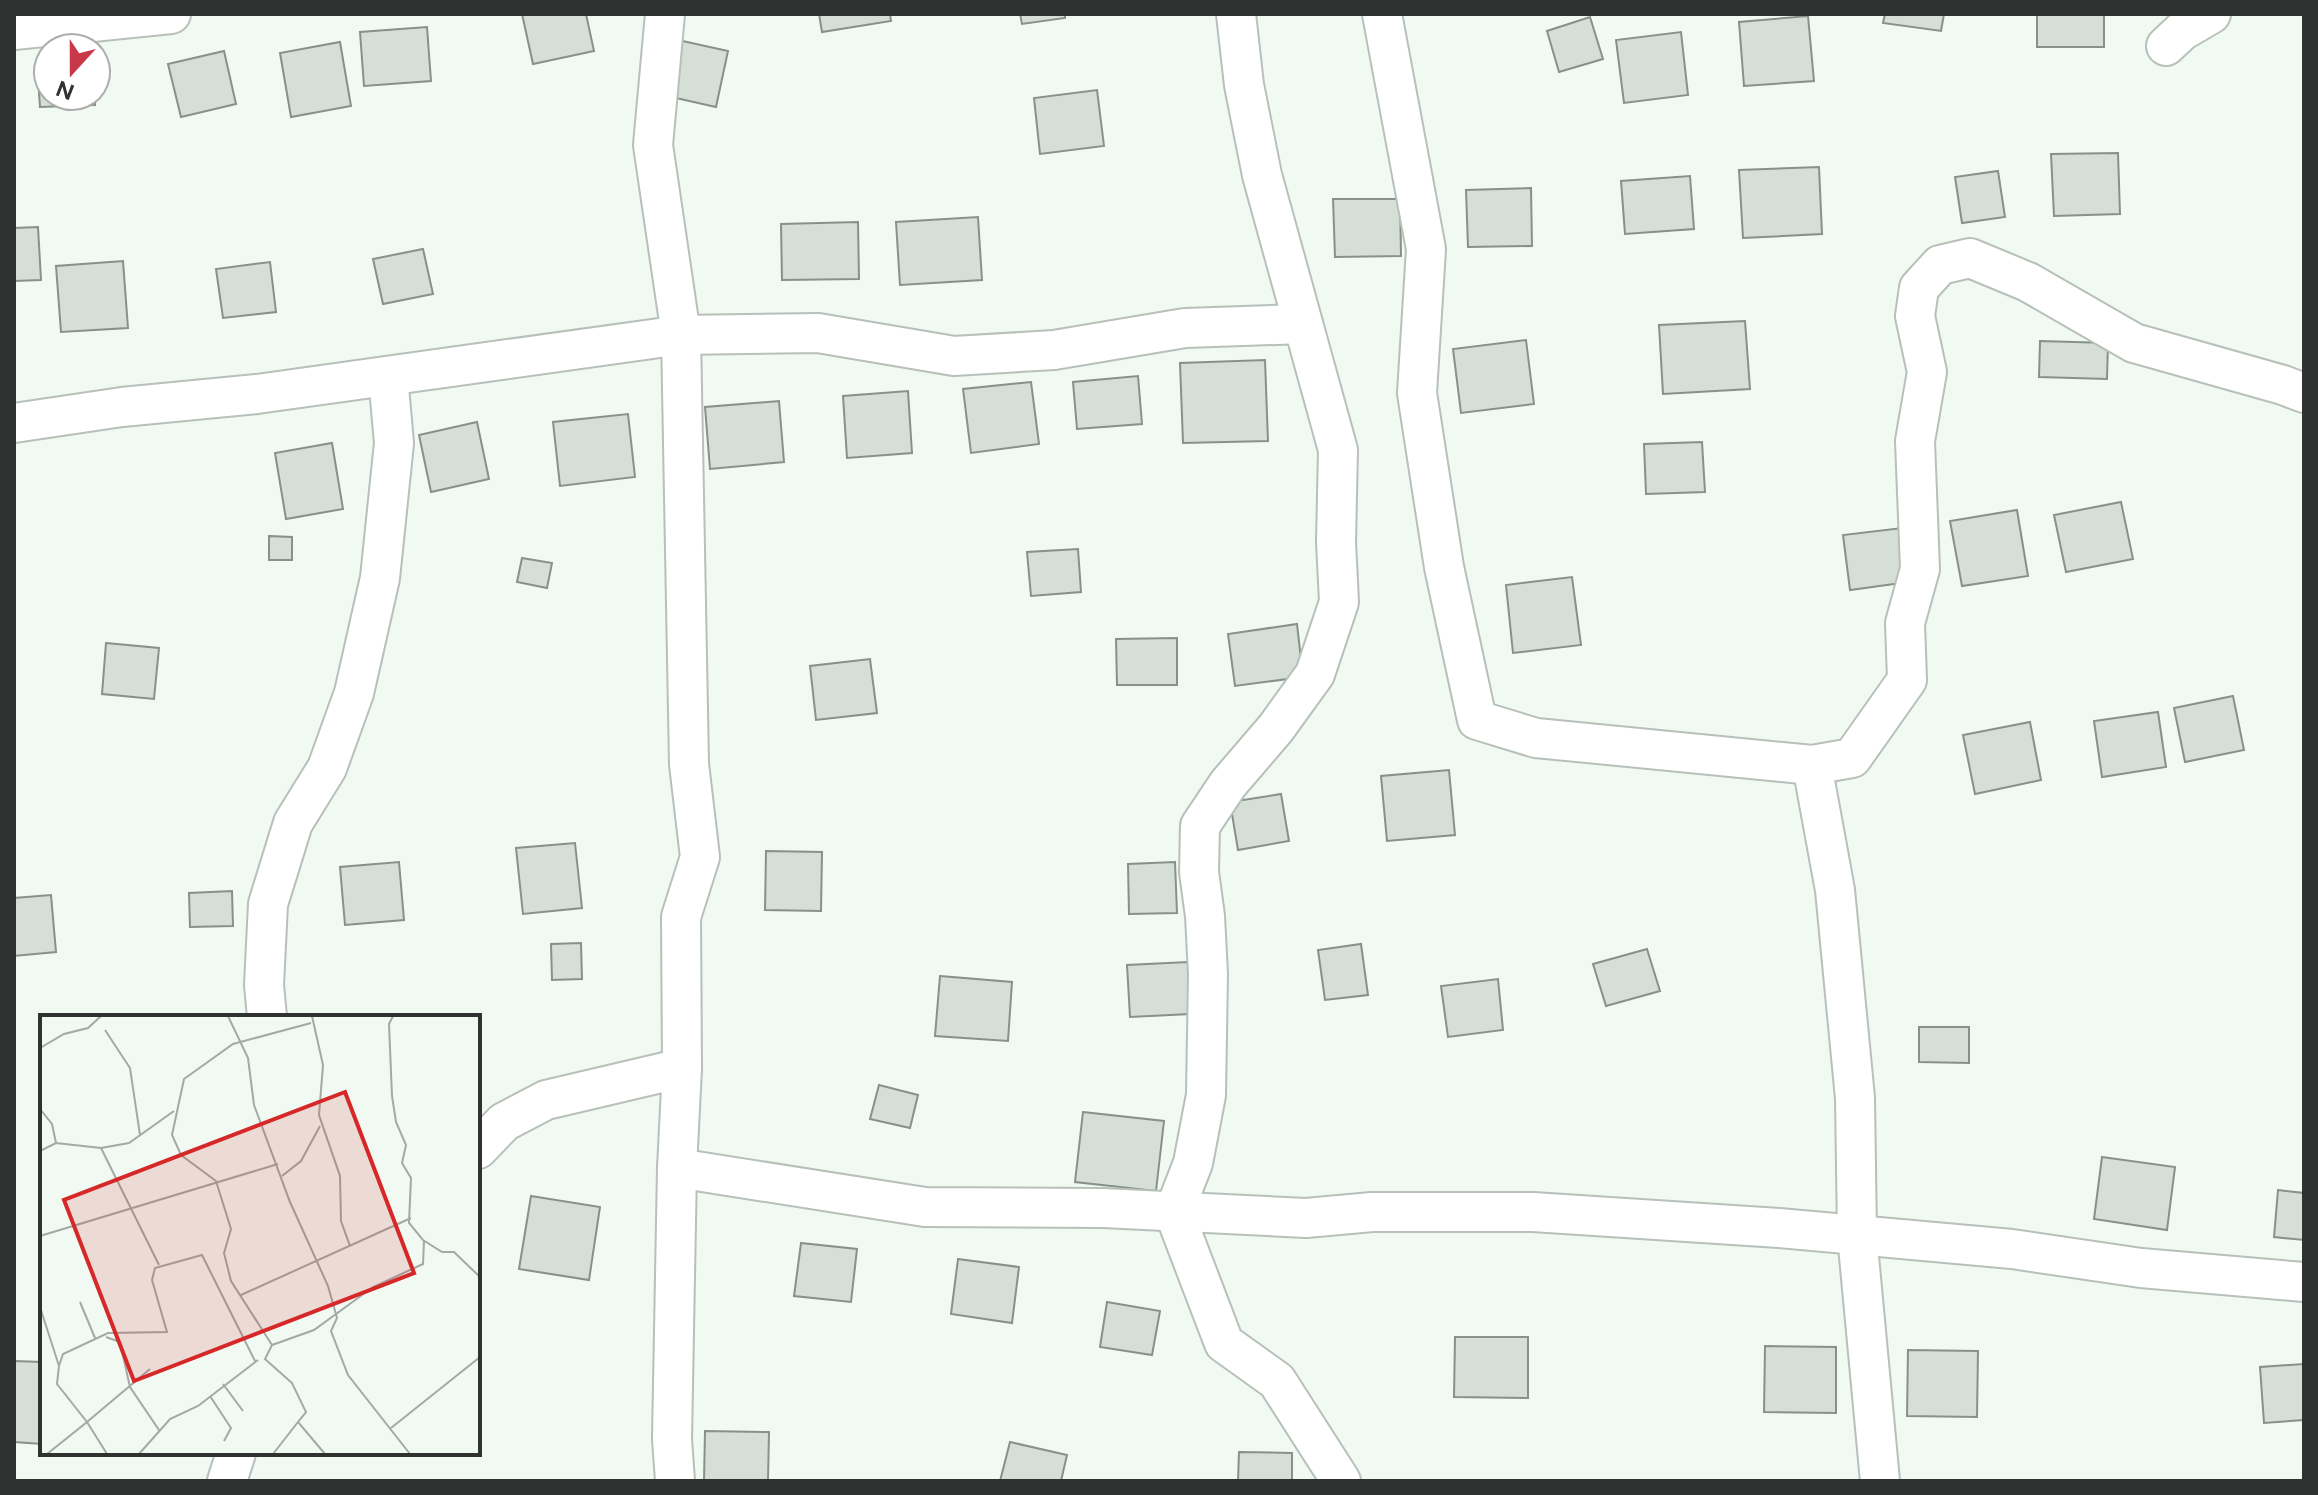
<svg xmlns="http://www.w3.org/2000/svg" width="2318" height="1495" font-family="Figtree,sans-serif">
<rect width="100%" height="100%" fill="#f0f9f2"/>
<!-- building -->
<g fill="#d6ded8" stroke="#88908a" stroke-width="2">
<path d="M 522,14 L 586,14 L 594,51 L 533,64 Z"/>
<path d="M 819,14 L 890,14 L 891,21 L 822,32 Z"/>
<path d="M 1020,14 L 1065,14 L 1065,18 L 1022,24 Z"/>
<path d="M 1885,14 L 1944,14 L 1941,31 L 1883,23 Z"/>
<rect x="2037" y="14" width="67" height="33"/>
<path d="M 1808,16 L 1814,81 L 1744,86 L 1739,22 Z"/>
<path d="M 1590,17 L 1603,59 L 1559,72 L 1547,31 Z"/>
<path d="M 427,27 L 431,81 L 364,86 L 360,32 Z"/>
<path d="M 1681,32 L 1688,95 L 1624,103 L 1616,40 Z"/>
<path d="M 678,40 L 728,51 L 716,107 L 667,96 Z"/>
<path d="M 340,42 L 351,106 L 291,117 L 280,53 Z"/>
<path d="M 224,51 L 236,104 L 181,117 L 168,64 Z"/>
<path d="M 48,62 L 48,96 L 95,96 L 95,105 L 40,107 L 37,63 Z"/>
<path d="M 1097,90 L 1104,146 L 1040,154 L 1034,98 Z"/>
<path d="M 2118,153 L 2120,214 L 2054,216 L 2051,154 Z"/>
<path d="M 1819,167 L 1822,234 L 1743,238 L 1739,170 Z"/>
<path d="M 1998,171 L 2005,217 L 1962,223 L 1955,177 Z"/>
<path d="M 1690,176 L 1694,229 L 1625,234 L 1621,181 Z"/>
<path d="M 1531,188 L 1532,246 L 1468,247 L 1466,190 Z"/>
<path d="M 1333,199 L 1400,199 L 1401,256 L 1335,257 Z"/>
<path d="M 978,217 L 982,280 L 900,285 L 896,222 Z"/>
<path d="M 858,222 L 859,279 L 782,280 L 781,224 Z"/>
<path d="M 38,227 L 41,280 L 14,281 L 14,228 Z"/>
<path d="M 423,249 L 433,294 L 383,304 L 373,259 Z"/>
<path d="M 123,261 L 128,328 L 61,332 L 56,266 Z"/>
<path d="M 270,262 L 276,312 L 223,318 L 216,269 Z"/>
<path d="M 1745,321 L 1750,389 L 1663,394 L 1659,325 Z"/>
<path d="M 1526,340 L 1534,404 L 1461,413 L 1453,349 Z"/>
<path d="M 2040,341 L 2108,343 L 2107,379 L 2039,377 Z"/>
<path d="M 1265,360 L 1268,441 L 1183,443 L 1180,363 Z"/>
<path d="M 1138,376 L 1142,424 L 1077,429 L 1073,382 Z"/>
<path d="M 1031,382 L 1039,444 L 971,453 L 963,389 Z"/>
<path d="M 908,391 L 912,453 L 847,458 L 843,396 Z"/>
<path d="M 779,401 L 784,462 L 710,469 L 705,407 Z"/>
<path d="M 628,414 L 635,477 L 560,486 L 553,422 Z"/>
<path d="M 477,422 L 489,479 L 431,492 L 419,435 Z"/>
<path d="M 1702,442 L 1705,492 L 1646,494 L 1644,444 Z"/>
<path d="M 332,443 L 343,509 L 286,519 L 275,453 Z"/>
<path d="M 2121,502 L 2133,559 L 2066,572 L 2054,515 Z"/>
<path d="M 2017,510 L 2028,576 L 1962,586 L 1950,521 Z"/>
<path d="M 1902,528 L 1909,582 L 1850,590 L 1843,535 Z"/>
<path d="M 269,536 L 292,537 L 292,560 L 269,560 Z"/>
<path d="M 1078,549 L 1081,592 L 1031,596 L 1027,552 Z"/>
<path d="M 522,558 L 552,563 L 547,588 L 517,582 Z"/>
<path d="M 1572,577 L 1581,645 L 1513,653 L 1506,585 Z"/>
<path d="M 1297,624 L 1303,677 L 1235,686 L 1228,634 Z"/>
<path d="M 1177,638 L 1177,685 L 1117,685 L 1116,639 Z"/>
<path d="M 106,643 L 159,648 L 154,699 L 102,694 Z"/>
<path d="M 870,659 L 877,713 L 816,720 L 810,666 Z"/>
<path d="M 2233,696 L 2244,750 L 2185,762 L 2174,708 Z"/>
<path d="M 2158,712 L 2166,767 L 2102,777 L 2094,721 Z"/>
<path d="M 2030,722 L 2041,780 L 1975,794 L 1963,735 Z"/>
<path d="M 1449,770 L 1455,835 L 1387,841 L 1381,776 Z"/>
<path d="M 1281,794 L 1289,841 L 1238,850 L 1230,802 Z"/>
<path d="M 575,843 L 582,908 L 523,914 L 516,848 Z"/>
<path d="M 766,851 L 822,852 L 821,911 L 765,910 Z"/>
<path d="M 399,862 L 404,920 L 345,925 L 340,867 Z"/>
<path d="M 1175,862 L 1177,913 L 1129,914 L 1128,864 Z"/>
<path d="M 232,891 L 233,926 L 190,927 L 189,893 Z"/>
<path d="M 51,895 L 56,952 L 14,956 L 14,898 Z"/>
<path d="M 581,943 L 582,979 L 552,980 L 551,944 Z"/>
<path d="M 1361,944 L 1368,995 L 1325,1000 L 1318,950 Z"/>
<path d="M 1647,949 L 1660,991 L 1606,1006 L 1593,964 Z"/>
<path d="M 1188,962 L 1190,1014 L 1130,1017 L 1127,965 Z"/>
<path d="M 940,976 L 1012,982 L 1008,1041 L 935,1036 Z"/>
<path d="M 1498,979 L 1503,1030 L 1448,1037 L 1441,986 Z"/>
<path d="M 1919,1027 L 1969,1027 L 1969,1063 L 1919,1062 Z"/>
<path d="M 879,1085 L 918,1095 L 910,1128 L 870,1119 Z"/>
<path d="M 1083,1112 L 1164,1121 L 1156,1191 L 1075,1182 Z"/>
<path d="M 2102,1157 L 2175,1167 L 2167,1230 L 2094,1219 Z"/>
<path d="M 2278,1190 L 2304,1193 L 2304,1240 L 2274,1237 Z"/>
<path d="M 531,1196 L 600,1207 L 589,1280 L 519,1269 Z"/>
<path d="M 801,1243 L 857,1249 L 851,1302 L 794,1296 Z"/>
<path d="M 958,1259 L 1019,1267 L 1012,1323 L 951,1314 Z"/>
<path d="M 1107,1302 L 1160,1311 L 1152,1355 L 1100,1347 Z"/>
<path d="M 1455,1337 L 1528,1337 L 1528,1398 L 1454,1397 Z"/>
<path d="M 1765,1346 L 1836,1347 L 1836,1413 L 1764,1412 Z"/>
<path d="M 1908,1350 L 1978,1351 L 1977,1417 L 1907,1416 Z"/>
<path d="M 14,1361 L 42,1362 L 42,1444 L 14,1442 Z"/>
<path d="M 2304,1364 L 2304,1420 L 2264,1423 L 2260,1367 Z"/>
<path d="M 705,1431 L 769,1432 L 768,1481 L 704,1481 Z"/>
<path d="M 1010,1442 L 1067,1455 L 1061,1481 L 1000,1481 Z"/>
<path d="M 1239,1452 L 1292,1453 L 1292,1481 L 1238,1481 Z"/>
</g>
<g fill="none" stroke-linecap="round" stroke-linejoin="round">
<defs>
<g id="minor">
<path d="M 665,14 L 653,145 L 681,335 L 689,764 L 700,857 L 681,917 L 682,1068 L 677,1168 L 672,1439 L 675,1481"/>
<path d="M 1236,14 L 1244,85 L 1262,175 L 1338,450 L 1336,542 L 1339,602 L 1315,674 L 1276,728 L 1228,784 L 1200,826 L 1199,872 L 1205,916 L 1208,974 L 1206,1095 L 1193,1163 L 1174,1212 L 1224,1343 L 1277,1381 L 1341,1481"/>
<path d="M 1382,14 L 1426,249 L 1417,393 L 1444,567 L 1477,720 L 1536,738 L 1812,765 L 1852,758 L 1907,680 L 1905,623 L 1920,569 L 1915,441 L 1927,372 L 1915,316 L 1919,288 L 1940,265 L 1970,258 L 2028,282 L 2134,343 L 2283,385 L 2304,393"/>
<path d="M 14,30 L 171,14"/>
<path d="M 2166,46 L 2182,31 L 2211,14"/>
<path d="M 14,423 L 122,407 L 257,394 L 681,335 L 818,333 L 954,356 L 1054,350 L 1185,328 L 1303,324"/>
<path d="M 1812,765 L 1835,890 L 1855,1098 L 1857,1235 L 1880,1481"/>
<path d="M 267,1017 L 264,985 L 268,904 L 293,823 L 327,768 L 354,693 L 380,578 L 394,443 L 388,376"/>
<path d="M 478,1149 L 504,1122 L 546,1100 L 682,1068"/>
<path d="M 677,1168 L 925,1207 L 1103,1208 L 1306,1218 L 1372,1212 L 1533,1212 L 1779,1228 L 2012,1249 L 2141,1268 L 2304,1282"/>
<path d="M 227,1481 L 236,1453"/>
</g>
</defs>
<!-- minor casing -->
<use href="#minor" stroke="#b7c0b9" stroke-width="42"/>
<!-- minor -->
<use href="#minor" stroke="#fff" stroke-width="38"/>
</g>
<!-- overview -->
<g transform="translate(40 1015)">
<rect width="440" height="440" fill="#f0f9f2"/>
<path fill="none" stroke="#a3a9a4" stroke-width="2" d="M 188,1 L 208,43 L 214,90 L 250,187 L 288,271 L 297,303 L 291,316 L 308,360 L 370,439M 272,1 L 283,50 L 279,100 L 300,161 L 301,206 L 310,231M 353,1 L 349,9 L 352,81 L 356,107 L 366,130 L 362,148 L 371,163 L 369,208 L 383,225 L 402,237 L 414,237 L 440,262M 271,8 L 193,29 L 144,64 L 132,120 L 141,140 L 176,166 L 191,214 L 184,238 L 191,266 L 232,330 L 225,344 L 252,368 L 266,397 L 258,407 L 285,439M 65,15 L 90,53 L 100,120M 0,33 L 24,19 L 48,13 L 61,1M 0,94 L 12,109 L 16,128M 61,133 L 119,250M 0,136 L 16,128 L 61,133 L 89,128 L 134,96M 242,161 L 261,146 L 280,111M 0,221 L 238,149M 201,280 L 371,203M 40,287 L 55,323M 0,292 L 19,351 L 17,369 L 47,407 L 7,439M 66,322 L 80,327 L 90,372 L 119,415M 232,330 L 274,315 L 333,272 L 383,249 L 384,226M 19,351 L 23,339 L 68,318 L 127,317 L 112,265 L 115,253 L 162,240 L 215,346M 183,369 L 203,396M 170,381 L 191,413 L 184,426M 351,413 L 440,342M 67,439 L 47,407 L 110,354M 99,439 L 130,404 L 158,391 L 218,345M 233,439 L 258,407"/>
<path fill="#d62828" fill-opacity="0.15" stroke="#d62828" stroke-width="4" d="M 305,77 L 374,258 L 94,366 L 24,185 Z"/>
<rect width="440" height="440" fill="none" stroke="#2f3230" stroke-width="4"/>
</g>
<!-- border -->
<rect width="2318" height="1495" fill="none" stroke="#2f3230" stroke-width="32"/>
<!-- north arrow -->
<g transform="translate(72 72) rotate(201)"><circle r="38" fill="#ffffff" stroke="#acadac" stroke-width="2"/>
<path d="M0-6L14 30L0 20L-14 30Z" fill="#c83848"/>
<text y="-12" font-size="22" font-weight="bold" text-anchor="middle" fill="#2f3230">N</text>
</g>
</svg>
